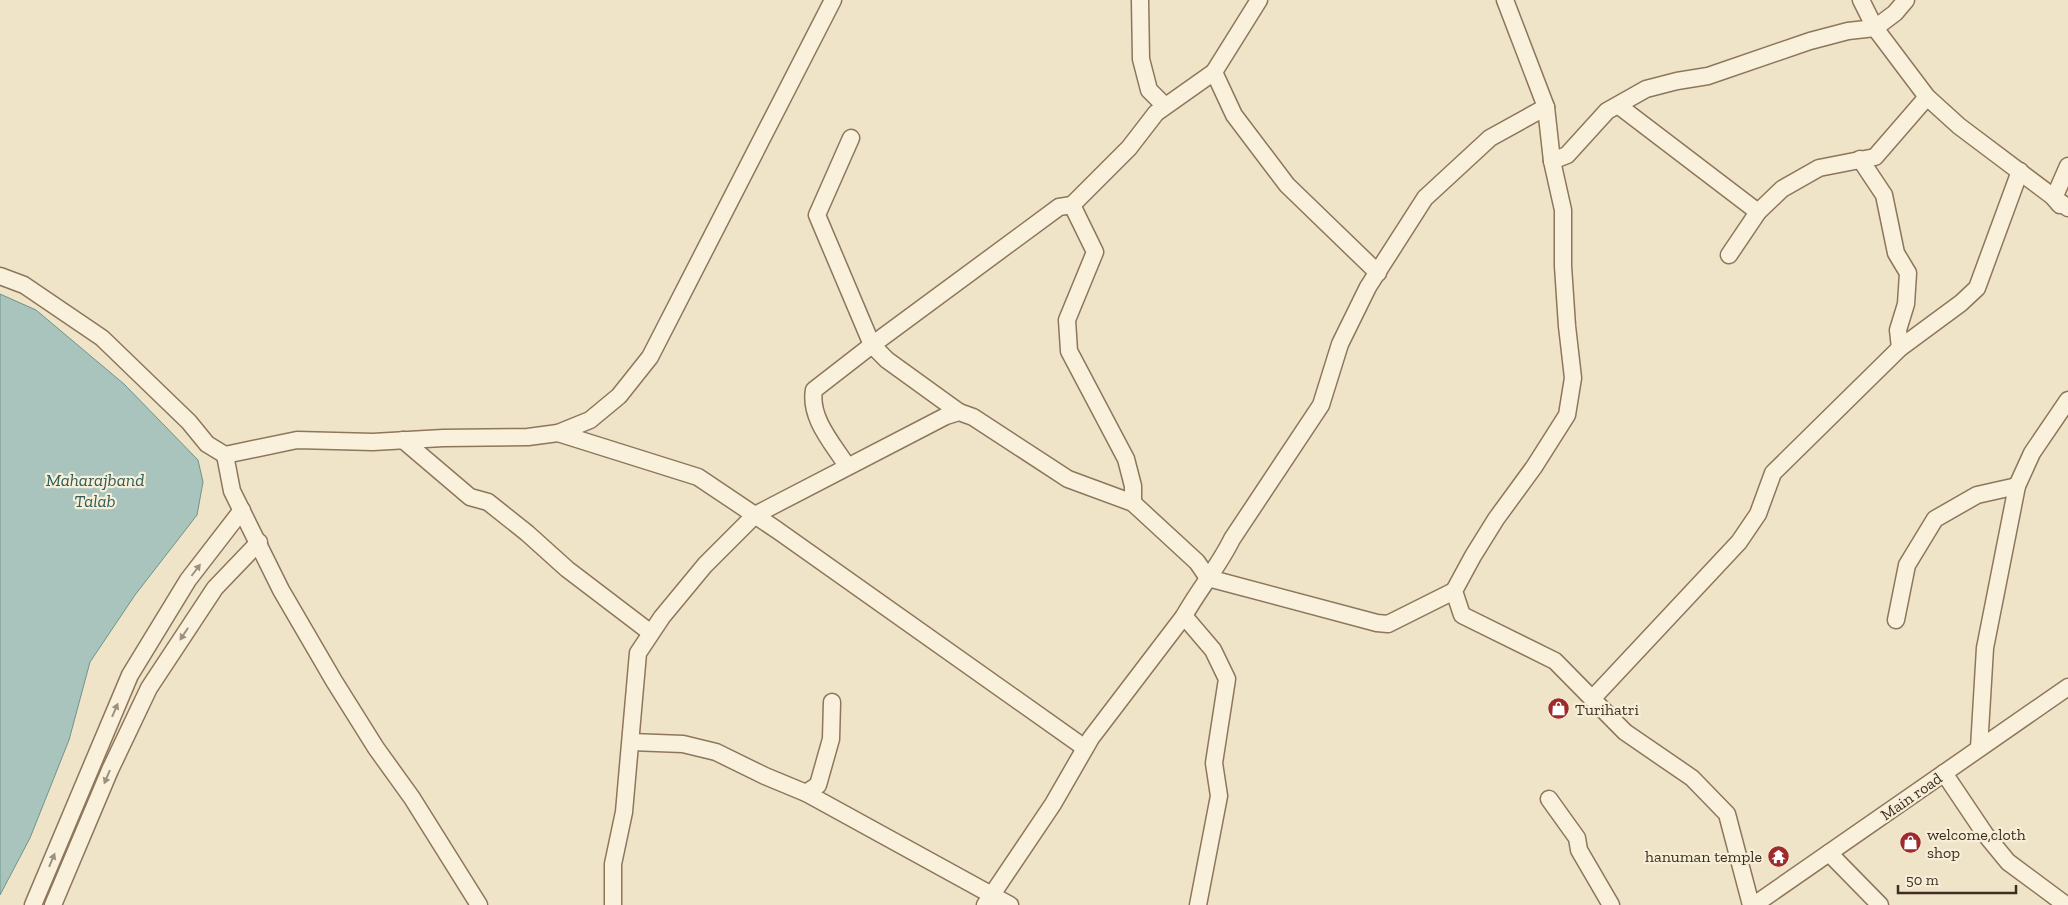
<svg xmlns="http://www.w3.org/2000/svg" width="2068" height="905" font-family="'Zilla Slab',serif">
<rect width="100%" height="100%" fill="#f0e4c8"/>
<!-- water -->
<path fill="#a9c4bc" stroke="#6f938a" d="M 0,294 L 36,310 L 124,384 L 198,460 L 203,482 L 197,515 L 135,595 L 90,662 L 69,740 L 30,838 L 0,895 Z"/>
<g fill="none" stroke-linecap="round" stroke-linejoin="round">
<defs>
<g id="minor">
<path d="M 1140,0 L 1141,59 L 1149,90 L 1165,106"/>
<path d="M 1505,0 L 1546,107 L 1552,161 L 1563,210 L 1563,266 L 1567,326 L 1573,378 L 1567,415 L 1534,467 L 1496,519 L 1473,556 L 1454,591 L 1462,615 L 1555,661 L 1625,732 L 1692,778 L 1727,814 L 1751,905"/>
<path d="M 1861,0 L 1875,28 L 1927,97 L 1959,126 L 2068,208"/>
<path d="M 1214,72 L 1259,0"/>
<path d="M 1619,106 L 1758,212"/>
<path d="M 851,138 L 817,215 L 872,345 L 887,360 L 959,412"/>
<path d="M 1860,159 L 1884,195 L 1896,253 L 1908,273 L 1906,304 L 1898,330 L 1900,348"/>
<path d="M 1552,161 L 1567,155 L 1607,111 L 1646,89 L 1677,81 L 1708,76 L 1810,41 L 1848,31 L 1875,28 L 1895,13 L 1906,0"/>
<path d="M 1072,205 L 1095,252 L 1067,320 L 1069,351 L 1126,459 L 1133,486 L 1133,503"/>
<path d="M 2060,205 L 2054,198 L 2068,166"/>
<path d="M 1729,255 L 1758,212 L 1782,189 L 1819,168 L 1875,157 L 1927,97"/>
<path d="M 0,276 L 24,285 L 102,338 L 189,422 L 207,444 L 225,455 L 297,440 L 373,442 L 443,438 L 528,437 L 558,433 L 590,420 L 619,396 L 650,357 L 833,0"/>
<path d="M 558,433 L 698,477 L 777,530 L 1085,748"/>
<path d="M 403,440 L 470,497 L 488,502 L 527,533 L 567,569 L 651,633"/>
<path d="M 225,455 L 232,491 L 281,590 L 334,681 L 376,748 L 412,798 L 479,905"/>
<path d="M 847,466 C 833,444 809,418 814,390 L 872,345 L 1059,207 L 1072,205 L 1129,148 L 1156,113 L 1214,72 L 1234,115 L 1287,185 L 1378,273"/>
<path d="M 1184,616 L 1213,650 L 1227,679 L 1214,763 L 1219,796 L 1198,905"/>
<path d="M 1896,620 L 1907,565 L 1935,519 L 1977,495 L 2017,486"/>
<path d="M 1592,699 L 1739,542 L 1758,514 L 1773,473 L 1900,348 L 1961,303 L 1977,288 L 2020,171"/>
<path d="M 631,742 L 683,744 L 716,752 L 765,776 L 806,793 L 1010,905"/>
<path d="M 1979,748 L 1985,648 L 2017,486 L 2032,453 L 2068,400"/>
<path d="M 1944,773 L 1985,834 L 2008,862 L 2066,905"/>
<path d="M 806,793 L 818,785 L 831,739 L 832,702"/>
<path d="M 1549,799 L 1577,838 L 1579,850 L 1611,905"/>
<path d="M 1829,853 L 1880,905"/>
<path d="M 33,905 L 130,675 L 188,580 L 242,510"/>
<path d="M 53,905 L 110,770 L 149,688 L 215,588 L 259,542"/>
<path d="M 613,905 L 613,864 L 624,812 L 638,653 L 662,617 L 705,565 L 755,515 L 946,416 L 959,412 L 973,417 L 1068,479 L 1133,503 L 1197,562 L 1208,578 L 1377,623 L 1388,624 L 1454,591"/>
<path d="M 985,905 L 1053,804 L 1091,738 L 1184,616 C 1199,589 1219,566 1232,539 L 1321,405 L 1340,344 L 1368,287 L 1425,198 L 1490,138 L 1546,107"/>
<path d="M 1754,905 L 2068,687"/>
</g>
</defs>
<!-- minor casing -->
<use href="#minor" stroke="#8d765c" stroke-width="19"/>
<!-- minor -->
<use href="#minor" stroke="#faf1dc" stroke-width="16"/>
</g>
<!-- one-way arrows -->
<defs><path id="oneway-solid" d="M-6-.8H1V-3.2L6.5 0L1 3.2V.8H-6Z" transform="scale(1.25)"/></defs>
<g fill="#9c907e">
<use href="#oneway-solid" transform="translate(196 570) rotate(-53)"/>
<use href="#oneway-solid" transform="translate(184 634) rotate(123)"/>
<use href="#oneway-solid" transform="translate(115 710) rotate(-67)"/>
<use href="#oneway-solid" transform="translate(107 777) rotate(113)"/>
<use href="#oneway-solid" transform="translate(52 860) rotate(-67)"/>
</g>
<!-- icons -->
<defs>
<symbol id="shop-disc" viewBox="-11 -11 22 22"><circle r="9.5" fill="#9e2a2b" stroke="#f7eed8"/><path d="M-5-2.5h2.3a2.7 3.5 0 0 1 5.4 0H5L5.5 6h-11ZM-1.5-2.5h3a1.5 2.3 0 0 0-3 0Z" fill="#fff"/></symbol>
<symbol id="temple-disc" viewBox="-11 -11 22 22"><circle r="9.5" fill="#9e2a2b" stroke="#f7eed8"/><path d="M0-6L5-2H3V0L6.5 2.5H4V6H1.5V3h-3V6H-4V2.5H-6.5L-3 0V-2H-5Z" fill="#fff"/></symbol>
</defs>
<g fill-rule="evenodd">
<use href="#shop-disc" x="1546" y="696" width="25" height="25"/>
<use href="#shop-disc" x="1898" y="830" width="25" height="25"/>
<use href="#temple-disc" x="1766" y="844" width="25" height="25"/>
</g>
<g text-anchor="middle" stroke-width="4.5" stroke-linejoin="round" paint-order="stroke">
<!-- poi labels -->
<g font-size="16" fill="#3d2e20" stroke="#f7eed8" text-anchor="start">
<text x="1575" y="715">Turihatri</text>
<text x="1927" y="840">welcome,cloth<tspan x="1927" dy="18">shop</tspan></text>
<text x="1762" y="862" text-anchor="end">hanuman temple</text>
</g>
<!-- street labels -->
<g font-size="16" fill="#3d2e20" stroke="#f7eed8">
<text transform="translate(1911 796) rotate(-35)" y="6">Main road</text>
</g>
<!-- water labels -->
<g font-size="18" font-style="italic" fill="#2f5d5a" stroke="#f7eed8">
<text x="95" y="486">Maharajband<tspan x="95" dy="21">Talab</tspan></text>
</g>
</g>
<!-- scale -->
<path d="M1898 885v8h118v-8" fill="none" stroke="#3d2e20" stroke-width="2.5"/>
<text x="1906" y="885" font-size="15" fill="#3d2e20" stroke="#f7eed8" stroke-width="4" paint-order="stroke">50 m</text>
</svg>
